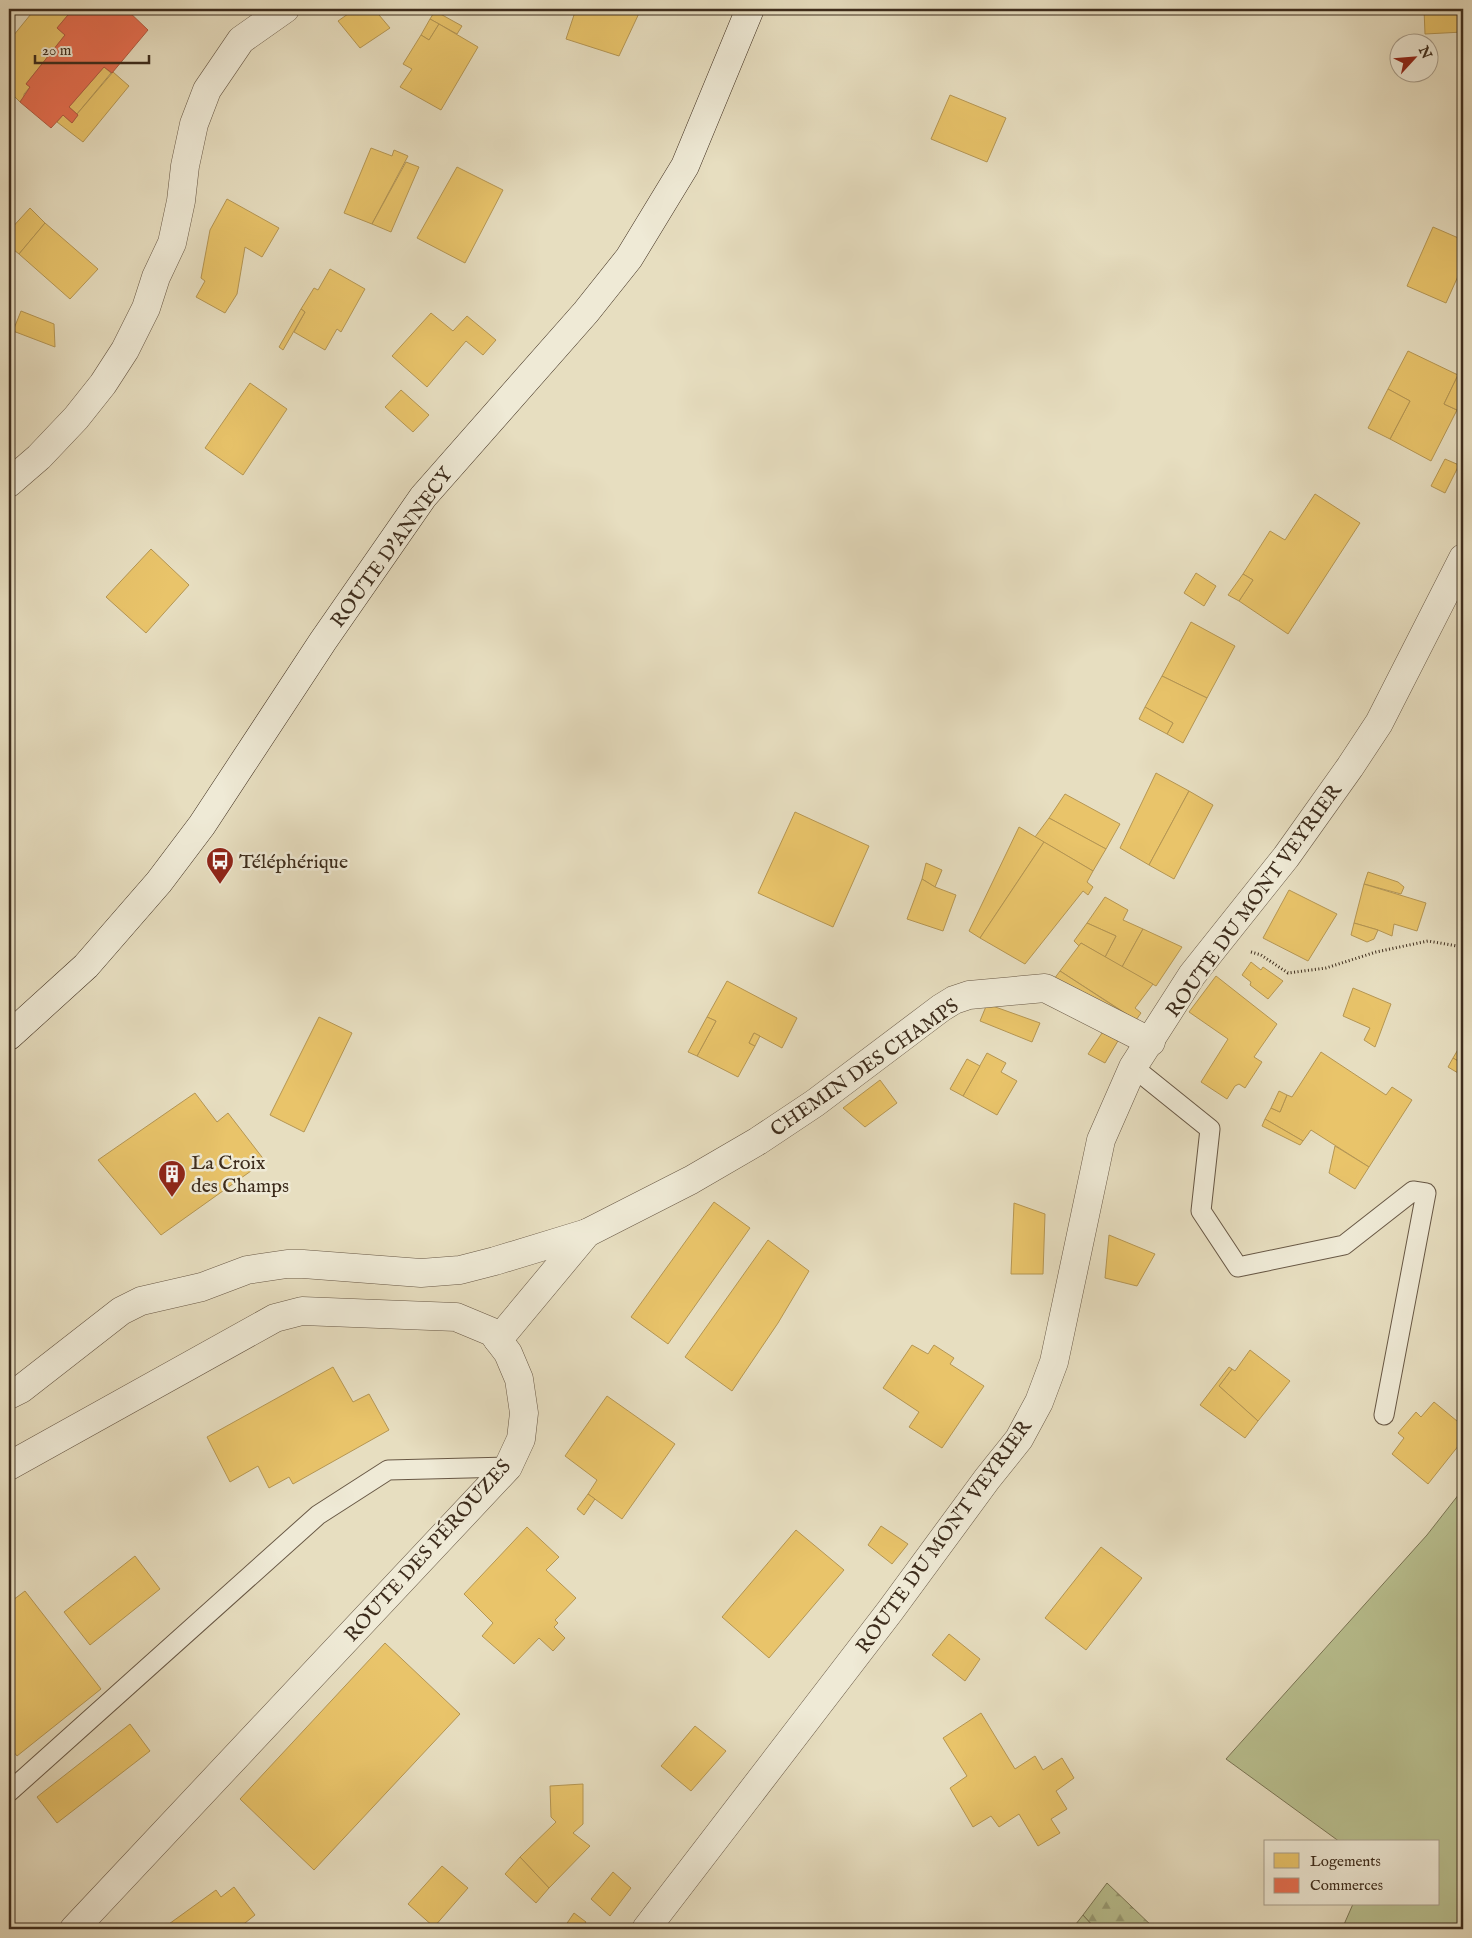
<svg xmlns="http://www.w3.org/2000/svg" width="1472" height="1938" font-family="'IM FELL English',serif">
<defs>
<pattern id="forest-firs" width="22" height="20" patternUnits="userSpaceOnUse" patternTransform="scale(1.25)"><rect width="22" height="20" fill="#b9c090"/><path d="M5 1l3.5 6h-7zM16 11l3.5 6h-7z" fill="#989c75"/></pattern>
</defs>
<rect width="100%" height="100%" fill="#e7dec0"/>
<filter id="stains"><feTurbulence type="fractalNoise" baseFrequency=".004" numOctaves="4"/><feColorMatrix values="0 0 0 0 .2 0 0 0 0 .09 0 0 0 0 .02 0 0 0 .5 -.17"/></filter>
<radialGradient id="worn" r=".72"><stop offset=".6" stop-color="#630" stop-opacity="0"/><stop offset="1" stop-color="#630" stop-opacity=".3"/></radialGradient>
<!-- grass -->
<g fill="#b9c090" stroke="#7b7656">
<path d="M 1463,1489 L 1463,1668 L 1461,1671 L 1463,1676 L 1463,1929 L 1342,1929 L 1353,1904 L 1438,1904 L 1438,1842 L 1340,1842 L 1226,1759 L 1427,1535 Z"/>
<path d="M 1083,1915 L 1096,1929 L 1072,1929 Z"/>
</g>
<!-- forest -->
<path fill="url(#forest-firs)" stroke="#7b7656" d="M 1107,1883 L 1155,1929 L 1096,1929 L 1083,1915 Z"/>
<!-- homes -->
<g fill="#e9c46a" stroke="#b59653">
<path d="M 35,9 L 73,9 L 57,28 L 65,35 L 26,84 L 30,87 L 24,94 L 24,97 L 20,102 L 15,97 L 9,104 L 9,41 Z"/>
<path d="M 355,9 L 374,9 L 390,28 L 360,48 L 338,21 Z"/>
<path d="M 576,9 L 641,9 L 619,56 L 566,39 Z"/>
<path d="M 1424,9 L 1463,9 L 1463,32 L 1425,34 Z"/>
<path d="M 435,11 L 462,26 L 457,34 L 430,19 Z"/>
<path d="M 430,19 L 439,24 L 429,40 L 421,35 Z"/>
<path d="M 439,24 L 478,47 L 441,110 L 400,87 L 412,69 L 403,64 L 421,35 L 429,40 Z"/>
<path d="M 104,67 L 111,73 L 77,114 L 69,107 Z"/>
<path d="M 113,72 L 129,86 L 83,142 L 57,122 L 63,115 L 72,123 L 78,115 L 77,114 Z"/>
<path d="M 950,95 L 1006,118 L 987,162 L 931,139 Z"/>
<path d="M 371,148 L 392,156 L 394,150 L 408,156 L 372,224 L 344,213 Z"/>
<path d="M 406,162 L 419,167 L 391,232 L 372,224 Z"/>
<path d="M 457,167 L 503,190 L 465,263 L 417,238 Z"/>
<path d="M 227,199 L 279,228 L 262,257 L 245,247 L 237,294 L 225,313 L 196,297 L 205,281 L 201,278 L 210,230 Z"/>
<path d="M 30,208 L 45,223 L 19,254 L 9,246 L 9,231 Z"/>
<path d="M 45,223 L 98,269 L 70,299 L 19,254 Z"/>
<path d="M 1433,227 L 1463,240 L 1463,265 L 1446,303 L 1407,286 Z"/>
<path d="M 330,269 L 365,289 L 341,332 L 337,329 L 325,350 L 294,332 L 305,312 L 301,309 L 314,288 L 318,290 Z"/>
<path d="M 301,309 L 305,312 L 283,350 L 279,347 Z"/>
<path d="M 21,311 L 54,324 L 55,347 L 13,331 Z"/>
<path d="M 431,313 L 453,331 L 467,316 L 496,340 L 483,355 L 466,341 L 427,387 L 392,356 Z"/>
<path d="M 1408,351 L 1458,375 L 1444,404 L 1457,410 L 1431,461 L 1390,439 L 1410,401 L 1388,389 Z"/>
<path d="M 1458,375 L 1463,378 L 1463,398 L 1457,410 L 1444,404 Z"/>
<path d="M 250,383 L 287,409 L 243,475 L 205,448 Z"/>
<path d="M 1388,389 L 1410,401 L 1390,439 L 1368,428 Z"/>
<path d="M 401,390 L 429,415 L 413,432 L 385,407 Z"/>
<path d="M 1445,459 L 1459,465 L 1445,493 L 1431,486 Z"/>
<path d="M 1315,494 L 1360,523 L 1288,634 L 1239,601 L 1253,580 L 1243,574 L 1270,531 L 1285,540 Z"/>
<path d="M 151,549 L 189,585 L 146,633 L 106,597 Z"/>
<path d="M 1196,573 L 1216,586 L 1204,606 L 1184,593 Z"/>
<path d="M 1243,574 L 1253,580 L 1239,601 L 1228,595 Z"/>
<path d="M 1191,622 L 1235,646 L 1207,698 L 1162,676 Z"/>
<path d="M 1162,676 L 1207,698 L 1183,743 L 1167,734 L 1173,723 L 1145,707 Z"/>
<path d="M 1145,707 L 1173,723 L 1167,734 L 1139,719 Z"/>
<path d="M 1156,773 L 1189,791 L 1149,865 L 1120,848 Z"/>
<path d="M 1189,791 L 1213,805 L 1174,879 L 1149,865 Z"/>
<path d="M 1065,794 L 1120,824 L 1106,849 L 1049,818 Z"/>
<path d="M 795,812 L 869,846 L 833,927 L 758,893 Z"/>
<path d="M 1049,818 L 1106,849 L 1093,871 L 1035,837 Z"/>
<path d="M 1019,827 L 1044,842 L 980,938 L 969,931 Z"/>
<path d="M 1044,842 L 1093,871 L 1087,882 L 1093,887 L 1088,895 L 1083,891 L 1025,964 L 980,938 Z"/>
<path d="M 926,863 L 942,870 L 935,887 L 922,879 Z"/>
<path d="M 1368,872 L 1398,882 L 1404,887 L 1401,894 L 1364,884 Z"/>
<path d="M 922,879 L 935,887 L 956,895 L 943,931 L 907,919 Z"/>
<path d="M 1364,884 L 1426,903 L 1417,931 L 1394,924 L 1392,936 L 1378,930 L 1354,923 Z"/>
<path d="M 1289,890 L 1337,914 L 1308,961 L 1263,938 Z"/>
<path d="M 1105,897 L 1128,910 L 1123,920 L 1143,929 L 1122,967 L 1105,957 L 1116,936 L 1087,923 Z"/>
<path d="M 1087,923 L 1116,936 L 1105,957 L 1081,943 L 1079,946 L 1074,941 Z"/>
<path d="M 1354,923 L 1378,930 L 1374,939 L 1367,942 L 1351,935 Z"/>
<path d="M 1143,929 L 1182,947 L 1156,986 L 1122,967 Z"/>
<path d="M 1081,943 L 1153,984 L 1135,1008 L 1141,1013 L 1136,1020 L 1060,971 Z"/>
<path d="M 1251,962 L 1261,970 L 1263,967 L 1283,981 L 1268,999 L 1250,985 L 1251,982 L 1242,975 Z"/>
<path d="M 1060,971 L 1129,1016 L 1054,979 Z"/>
<path d="M 1216,976 L 1277,1024 L 1254,1057 L 1262,1062 L 1245,1088 L 1239,1084 L 1235,1086 L 1227,1099 L 1201,1082 L 1228,1039 L 1189,1012 Z"/>
<path d="M 727,981 L 797,1018 L 782,1048 L 754,1033 L 749,1043 L 755,1046 L 738,1077 L 697,1056 L 716,1021 L 707,1017 Z"/>
<path d="M 1353,988 L 1391,1004 L 1375,1047 L 1364,1040 L 1370,1028 L 1343,1016 Z"/>
<path d="M 987,1004 L 1040,1023 L 1032,1042 L 980,1021 Z"/>
<path d="M 319,1017 L 352,1033 L 304,1132 L 270,1115 Z"/>
<path d="M 707,1017 L 716,1021 L 697,1056 L 688,1052 Z"/>
<path d="M 1106,1027 L 1122,1034 L 1105,1063 L 1088,1054 Z"/>
<path d="M 754,1033 L 760,1036 L 755,1046 L 749,1043 Z"/>
<path d="M 1463,1041 L 1463,1064 L 1453,1058 Z"/>
<path d="M 1321,1052 L 1386,1095 L 1392,1087 L 1412,1100 L 1369,1167 L 1311,1130 L 1303,1141 L 1265,1119 L 1271,1108 L 1280,1112 L 1287,1095 L 1292,1097 Z"/>
<path d="M 987,1053 L 1006,1063 L 1001,1072 L 1017,1081 L 997,1115 L 963,1096 Z"/>
<path d="M 1453,1058 L 1463,1064 L 1463,1076 L 1448,1067 Z"/>
<path d="M 967,1059 L 980,1066 L 963,1096 L 950,1089 Z"/>
<path d="M 880,1080 L 897,1103 L 865,1127 L 843,1108 Z"/>
<path d="M 1279,1091 L 1287,1095 L 1280,1112 L 1271,1108 Z"/>
<path d="M 195,1093 L 217,1122 L 228,1113 L 265,1161 L 161,1235 L 98,1160 Z"/>
<path d="M 1265,1119 L 1303,1141 L 1300,1145 L 1262,1126 Z"/>
<path d="M 1335,1146 L 1369,1167 L 1355,1189 L 1329,1173 Z"/>
<path d="M 714,1202 L 750,1228 L 668,1344 L 631,1317 Z"/>
<path d="M 1014,1203 L 1045,1214 L 1043,1274 L 1011,1274 Z"/>
<path d="M 1109,1235 L 1155,1254 L 1137,1286 L 1105,1278 Z"/>
<path d="M 768,1240 L 809,1271 L 778,1323 L 732,1391 L 685,1357 Z"/>
<path d="M 912,1345 L 928,1354 L 934,1345 L 954,1358 L 950,1364 L 984,1386 L 942,1448 L 909,1427 L 919,1412 L 883,1388 Z"/>
<path d="M 1250,1350 L 1290,1381 L 1258,1421 L 1219,1386 L 1232,1369 L 1235,1371 Z"/>
<path d="M 333,1367 L 353,1402 L 369,1394 L 389,1430 L 293,1484 L 289,1477 L 269,1488 L 258,1466 L 230,1482 L 207,1437 Z"/>
<path d="M 1229,1367 L 1232,1369 L 1219,1386 L 1258,1421 L 1245,1438 L 1200,1405 Z"/>
<path d="M 607,1396 L 675,1444 L 622,1519 L 588,1494 L 597,1480 L 565,1456 Z"/>
<path d="M 1434,1402 L 1463,1426 L 1463,1440 L 1428,1484 L 1392,1454 L 1404,1438 L 1398,1433 L 1416,1412 L 1421,1417 Z"/>
<path d="M 588,1494 L 595,1499 L 584,1515 L 577,1509 Z"/>
<path d="M 881,1526 L 908,1544 L 892,1564 L 868,1545 Z"/>
<path d="M 527,1527 L 559,1557 L 546,1570 L 576,1598 L 555,1620 L 558,1623 L 554,1627 L 565,1638 L 553,1651 L 539,1638 L 514,1664 L 482,1636 L 493,1623 L 464,1594 Z"/>
<path d="M 796,1530 L 844,1570 L 769,1658 L 722,1617 Z"/>
<path d="M 1101,1547 L 1142,1578 L 1086,1650 L 1045,1618 Z"/>
<path d="M 135,1556 L 160,1589 L 90,1645 L 64,1612 Z"/>
<path d="M 25,1591 L 101,1689 L 17,1756 L 9,1746 L 9,1603 Z"/>
<path d="M 949,1634 L 980,1659 L 965,1681 L 932,1655 Z"/>
<path d="M 385,1643 L 460,1714 L 314,1870 L 240,1799 Z"/>
<path d="M 981,1713 L 1015,1769 L 1035,1756 L 1043,1770 L 1062,1758 L 1074,1778 L 1056,1791 L 1067,1809 L 1051,1819 L 1060,1833 L 1038,1846 L 1019,1814 L 999,1827 L 991,1816 L 973,1827 L 950,1788 L 967,1776 L 943,1738 Z"/>
<path d="M 130,1724 L 150,1751 L 57,1823 L 37,1797 Z"/>
<path d="M 695,1726 L 726,1751 L 691,1791 L 661,1766 Z"/>
<path d="M 583,1784 L 583,1824 L 573,1833 L 590,1846 L 549,1888 L 520,1857 L 556,1822 L 551,1817 L 550,1786 Z"/>
<path d="M 520,1857 L 549,1888 L 536,1903 L 505,1874 Z"/>
<path d="M 442,1866 L 468,1888 L 434,1927 L 408,1904 Z"/>
<path d="M 613,1872 L 631,1888 L 610,1916 L 591,1899 Z"/>
<path d="M 234,1887 L 255,1915 L 240,1927 L 241,1929 L 162,1929 L 216,1890 L 221,1897 Z"/>
<path d="M 574,1913 L 586,1922 L 581,1929 L 563,1929 Z"/>
</g>
<!-- shops -->
<path fill="#e76f51" stroke="#b45b41" d="M 73,9 L 122,9 L 124,10 L 126,9 L 148,30 L 112,73 L 104,67 L 69,107 L 78,115 L 72,123 L 63,115 L 51,128 L 20,102 L 30,87 L 26,84 L 65,35 L 57,28 Z"/>
<g fill="none" stroke-linecap="round" stroke-linejoin="round">
<defs>
<g id="service">
<path d="M 1133,1067 L 1210,1129 L 1201,1211 L 1238,1267 L 1344,1245 L 1413,1191 L 1426,1193 L 1384,1415"/>
<path d="M 9,1792 L 318,1515 L 388,1470 L 508,1467"/>
</g>
<path id="pedestrian" d="M 9,1395 L 21,1389 L 121,1311 L 141,1301 L 202,1287 L 247,1270 L 287,1264 L 303,1264 L 421,1273 L 460,1270 L 495,1261 L 587,1233"/>
<g id="minor">
<path d="M 9,483 L 39,457 L 76,418 L 103,384 L 125,350 L 146,308 L 156,277 L 172,243 L 181,201 L 185,166 L 194,124 L 207,90 L 241,40 L 285,9"/>
<path d="M 498,1340 L 587,1233 L 691,1180 L 758,1141 L 815,1103 L 941,1008 L 954,1000 L 969,995 L 1045,988 L 1151,1042"/>
<path d="M 9,1466 L 275,1318 L 302,1311 L 456,1317 L 492,1332 L 508,1353 L 519,1379 L 524,1413 L 521,1439 L 508,1467 L 74,1929"/>
<path d="M 646,1929 L 890,1611 L 987,1479 L 1019,1439 L 1039,1402 L 1054,1362 L 1101,1140 L 1133,1067 L 1192,975 L 1286,857 L 1350,767 L 1379,723 L 1463,558"/>
</g>
<path id="secondary" d="M 9,1036 L 86,966 L 159,882 L 202,825 L 323,641 L 423,497 L 586,312 L 629,258 L 685,166 L 750,9"/>
</defs>
<!-- service casing -->
<use href="#service" stroke="#685845" stroke-width="21"/>
<!-- pedestrian casing -->
<use href="#pedestrian" stroke="#685845" stroke-width="29"/>
<!-- minor casing -->
<use href="#minor" stroke="#685845" stroke-width="29"/>
<!-- secondary casing -->
<use href="#secondary" stroke="#3d2c1c" stroke-width="29"/>
<!-- path -->
<path stroke="#3d2c1c" stroke-width="3" stroke-dasharray="1 2.5" stroke-linecap="butt" d="M 1251,952 L 1261,955 L 1288,973 L 1326,968 L 1376,952 L 1428,941 L 1463,947"/>
<!-- service -->
<use href="#service" stroke="#efead6" stroke-width="19"/>
<!-- pedestrian -->
<use href="#pedestrian" stroke="#efead6" stroke-width="28"/>
<!-- minor -->
<use href="#minor" stroke="#efead6" stroke-width="28"/>
<!-- secondary -->
<use href="#secondary" stroke="#efead6" stroke-width="28"/>
</g>
<!-- icons -->
<defs>
<symbol id="bus-pin" viewBox="-11 -11 22 30"><path d="M0 17L-7.5 6A9.5 9.5 0 1 1 7.5 6Z" fill="#8f2418" stroke="#efead6"/><path d="M-5-6H5V4H4V6H2V4H-2V6H-4V4H-5ZM-3.5-4V0h7V-4ZM-3.5 1.2v1.5H-2V1.2ZM2 1.2v1.5H3.5V1.2Z" fill="#fff"/></symbol>
<symbol id="building-pin" viewBox="-11 -11 22 30"><path d="M0 17L-7.5 6A9.5 9.5 0 1 1 7.5 6Z" fill="#8f2418" stroke="#efead6"/><path d="M-4-6H4V6H1V3H-1V6H-4ZM-2.5-4.3h1.7v1.8h-1.7ZM.8-4.3h1.7v1.8H.8ZM-2.5-1h1.7V.8h-1.7ZM.8-1h1.7V.8H.8Z" fill="#fff"/></symbol>
</defs>
<g fill-rule="evenodd">
<use href="#bus-pin" x="204" y="845" width="32" height="43"/>
<use href="#building-pin" x="156" y="1158" width="32" height="43"/>
</g>
<g text-anchor="middle" stroke-width="5" stroke-linejoin="round" paint-order="stroke">
<!-- street labels -->
<g font-size="20" fill="#3d2c1c" stroke="#efead6">
<text transform="translate(391 547) rotate(-54)" y="7">ROUTE D'ANNECY</text>
<text transform="translate(1253 900) rotate(-54)" y="7">ROUTE DU MONT VEYRIER</text>
<text transform="translate(864 1067) rotate(-35)" y="7">CHEMIN DES CHAMPS</text>
<text transform="translate(943 1536) rotate(-54)" y="7">ROUTE DU MONT VEYRIER</text>
<text transform="translate(427 1550) rotate(-48)" y="7">ROUTE DES PÉROUZES</text>
</g>
<!-- poi labels -->
<g font-size="20" fill="#3d2c1c" stroke="#efead6" text-anchor="start">
<text x="239" y="868">Téléphérique</text>
<text x="191" y="1169">La Croix<tspan x="191" dy="23">des Champs</tspan></text>
</g>
</g>
<!-- margin -->
<rect width="1472" height="1938" fill="none" stroke="#e7dec0" stroke-width="30"/>
<rect x="10" y="10" width="1452" height="1918" fill="none" stroke="#3d2c1c" stroke-width="2.5"/>
<rect x="15" y="15" width="1442" height="1908" fill="none" stroke="#3d2c1c"/>
<!-- legend -->
<rect x="1264" y="1840" width="175" height="65" fill="#efead6" stroke="#a89e8c"/>
<rect x="1274" y="1853" width="25" height="15" fill="#e9c46a" stroke="#a89e8c"/>
<text x="1310" y="1866" font-size="15" fill="#3d2c1c">Logements</text>
<rect x="1274" y="1878" width="25" height="15" fill="#e76f51" stroke="#a89e8c"/>
<text x="1310" y="1890" font-size="15" fill="#3d2c1c">Commerces</text>
<!-- north arrow -->
<g transform="translate(1414 58) rotate(64)"><circle r="24" fill="#efead6" stroke="#a89e8c"/>
<path d="M0-4L9 19L0 12L-9 19Z" fill="#8f2418"/>
<text y="-8" font-size="14" font-weight="bold" text-anchor="middle" fill="#3d2c1c">N</text>
</g>
<!-- scale -->
<path d="M35 55v8h114v-8" fill="none" stroke="#3d2c1c" stroke-width="2.5"/>
<text x="42" y="55" font-size="15" fill="#3d2c1c" stroke="#efead6" stroke-width="4" paint-order="stroke">20 m</text>
<rect width="100%" height="100%" filter="url(#stains)"/>
<rect width="100%" height="100%" fill="url(#worn)"/>
</svg>
